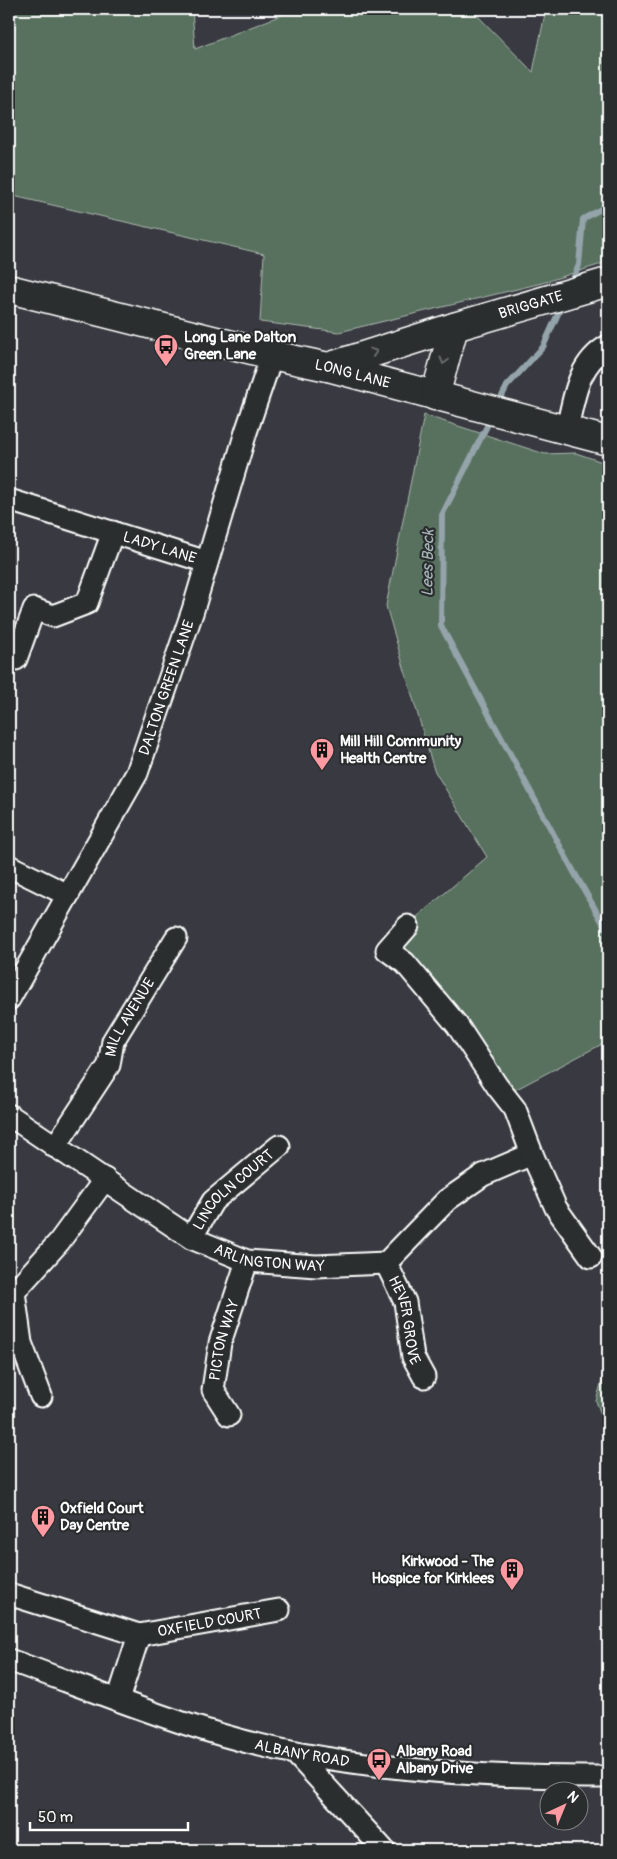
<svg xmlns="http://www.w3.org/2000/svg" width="617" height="1859" font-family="Pangolin,sans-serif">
<rect width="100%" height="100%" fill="#393a41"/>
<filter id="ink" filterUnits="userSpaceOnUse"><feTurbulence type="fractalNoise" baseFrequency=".02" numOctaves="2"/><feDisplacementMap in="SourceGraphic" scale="10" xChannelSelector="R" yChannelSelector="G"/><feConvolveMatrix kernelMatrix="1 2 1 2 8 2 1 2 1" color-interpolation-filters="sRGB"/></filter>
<g filter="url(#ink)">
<!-- green -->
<g fill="#58715f" stroke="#acb8af">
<path d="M 9,9 L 192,9 L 195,49 L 297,9 L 471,9 L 533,72 L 546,9 L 608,9 L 608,262 L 542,283 L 339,332 L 260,322 L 264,254 L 9,195 Z"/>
<path d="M 424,415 L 545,454 L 576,453 L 608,464 L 608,1051 L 604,1043 L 509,1093 L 395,948 L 411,922 L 487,857 L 434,770 L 386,606 Z"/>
<path d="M 608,1360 L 608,1433 L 596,1401 Z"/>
</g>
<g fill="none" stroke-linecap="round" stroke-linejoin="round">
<!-- stream -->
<g stroke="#94a4aa" stroke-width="6">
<path d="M 571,284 L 579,265 L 583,219 L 608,205"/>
<path d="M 498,404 L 507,386 L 543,347 L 562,305"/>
<path d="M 491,418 L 442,515 L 441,626 L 574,872 L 608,932"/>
</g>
<defs>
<g id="minor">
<path d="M 567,429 C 574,397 578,363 608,346"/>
<path id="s1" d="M 9,500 L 207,562"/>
<path d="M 16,659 L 34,609 L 53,616 L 87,603 L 113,532"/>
<path d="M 9,866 L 68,895"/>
<path id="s2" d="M 9,999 L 137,773 L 193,610 L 246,432 L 272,355"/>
<path id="s3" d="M 9,1115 L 191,1238 L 247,1261 L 316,1266 L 386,1263 L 447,1200 L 483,1175 L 532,1154 L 515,1109 L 497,1086 L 457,1025 L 405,963 L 387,950 L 408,926"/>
<path id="s4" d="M 55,1147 L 109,1065 L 113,1041 L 176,938"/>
<path d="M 532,1154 L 556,1208 L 591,1257"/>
<path id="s5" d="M 191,1238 L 213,1201 L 279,1146"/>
<path id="s6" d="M 386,1263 L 405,1302 L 413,1357 L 424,1377"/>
<path d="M 9,1290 L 14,1292 L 21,1343 L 41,1396"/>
<path d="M 14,1292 L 59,1242 L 105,1179"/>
<path id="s7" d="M 229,1415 L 213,1390 L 220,1343 L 247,1261"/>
<path id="s8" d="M 9,1594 L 139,1635 L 279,1610"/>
<path id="s9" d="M 9,1660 C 101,1693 200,1735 296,1753 C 398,1772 505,1778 608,1777"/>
<path d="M 118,1700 L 139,1635"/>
<path d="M 295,1753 L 384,1850"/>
</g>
<g id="tertiary">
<path id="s10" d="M 9,289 L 272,355 L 328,367 L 608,441"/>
<path id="s11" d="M 328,367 L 454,327 L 608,282"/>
<path d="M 435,396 L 454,327"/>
</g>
</defs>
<!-- minor casing -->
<use href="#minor" stroke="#fff" stroke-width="25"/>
<!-- tertiary casing -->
<use href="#tertiary" stroke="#fff" stroke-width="31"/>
<!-- minor -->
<use href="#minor" stroke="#2a2d2e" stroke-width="21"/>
<!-- tertiary -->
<use href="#tertiary" stroke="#2a2d2e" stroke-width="28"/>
</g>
<!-- one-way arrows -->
<defs><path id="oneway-chevron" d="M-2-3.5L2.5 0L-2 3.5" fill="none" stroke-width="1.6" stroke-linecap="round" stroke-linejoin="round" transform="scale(1.25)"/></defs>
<g stroke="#6a6c6d">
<use href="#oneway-chevron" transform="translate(374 352) rotate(-18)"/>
<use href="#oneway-chevron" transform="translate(444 361) rotate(105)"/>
</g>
</g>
<!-- icons -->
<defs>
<symbol id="bus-pin" viewBox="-11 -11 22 30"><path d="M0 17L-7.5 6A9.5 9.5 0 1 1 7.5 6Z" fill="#ff9aa2" stroke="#2a2d2e"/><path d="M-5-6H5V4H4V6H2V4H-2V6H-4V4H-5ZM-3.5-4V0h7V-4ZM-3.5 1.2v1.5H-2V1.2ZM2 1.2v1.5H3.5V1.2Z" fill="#111"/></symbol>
<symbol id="building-pin" viewBox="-11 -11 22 30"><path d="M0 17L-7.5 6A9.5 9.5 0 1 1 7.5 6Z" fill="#ff9aa2" stroke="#2a2d2e"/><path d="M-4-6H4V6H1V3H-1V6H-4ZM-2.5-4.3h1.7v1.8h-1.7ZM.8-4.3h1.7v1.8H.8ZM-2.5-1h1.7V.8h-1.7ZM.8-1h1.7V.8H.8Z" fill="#111"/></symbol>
</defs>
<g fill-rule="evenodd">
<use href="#bus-pin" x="152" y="332" width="28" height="38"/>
<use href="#building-pin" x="308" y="736" width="28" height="38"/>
<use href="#building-pin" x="29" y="1503" width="28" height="38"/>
<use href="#building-pin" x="498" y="1556" width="28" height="38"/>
<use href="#bus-pin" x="365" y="1746" width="28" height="38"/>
</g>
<g text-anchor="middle" stroke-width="4.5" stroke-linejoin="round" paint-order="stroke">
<!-- street labels -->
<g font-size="15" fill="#fff" stroke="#2a2d2e">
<text dy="5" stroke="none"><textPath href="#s11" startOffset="212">BRIGGATE</textPath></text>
<text dy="5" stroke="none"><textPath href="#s10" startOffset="354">LONG LANE</textPath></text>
<text dy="5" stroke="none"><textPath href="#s1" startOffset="158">LADY LANE</textPath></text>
<text dy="5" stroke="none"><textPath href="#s2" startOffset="350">DALTON GREEN LANE</textPath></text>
<text dy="5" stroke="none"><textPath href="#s4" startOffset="151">MILL AVENUE</textPath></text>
<text dy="5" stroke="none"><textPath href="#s5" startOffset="65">LINCOLN COURT</textPath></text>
<text dy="5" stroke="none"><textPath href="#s3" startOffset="302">ARLINGTON WAY</textPath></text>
<text dy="5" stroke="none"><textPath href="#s6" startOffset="61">HEVER GROVE</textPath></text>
<text dy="5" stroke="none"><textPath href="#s7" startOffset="81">PICTON WAY</textPath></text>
<text dy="5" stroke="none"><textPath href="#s8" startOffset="208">OXFIELD COURT</textPath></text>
<text dy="5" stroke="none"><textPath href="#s9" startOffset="308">ALBANY ROAD</textPath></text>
</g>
<!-- poi labels -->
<g font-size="15" font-weight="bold" fill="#fff" stroke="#2a2d2e" text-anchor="start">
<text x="184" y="342">Long Lane Dalton<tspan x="184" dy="17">Green Lane</tspan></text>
<text x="340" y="746">Mill Hill Community<tspan x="340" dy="17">Health Centre</tspan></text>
<text x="60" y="1513">Oxfield Court<tspan x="60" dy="17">Day Centre</tspan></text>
<text x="494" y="1566" text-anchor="end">Kirkwood - The<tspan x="494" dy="17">Hospice for Kirklees</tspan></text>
<text x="396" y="1756">Albany Road<tspan x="396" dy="17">Albany Drive</tspan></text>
</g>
<!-- water labels -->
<g font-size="16" font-style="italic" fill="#a6b4b8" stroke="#2a2d2e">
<text transform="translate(427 563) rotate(-89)" y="6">Lees Beck</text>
</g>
</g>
<!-- margin -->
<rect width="617" height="1859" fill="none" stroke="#2a2d2e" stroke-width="30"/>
<rect x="15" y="15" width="587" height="1829" fill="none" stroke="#fff" stroke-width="2" filter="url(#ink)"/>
<!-- north arrow -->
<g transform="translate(564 1806) rotate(44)"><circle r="24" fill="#2a2d2e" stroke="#7f8182"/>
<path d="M0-4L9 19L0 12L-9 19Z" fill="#ff9aa2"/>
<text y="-8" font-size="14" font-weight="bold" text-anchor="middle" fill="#ffffff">N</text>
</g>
<!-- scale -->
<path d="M30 1822v8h158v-8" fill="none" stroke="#ffffff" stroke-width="2.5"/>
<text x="38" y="1822" font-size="15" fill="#ffffff" stroke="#2a2d2e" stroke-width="4" paint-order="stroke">50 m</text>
</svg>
